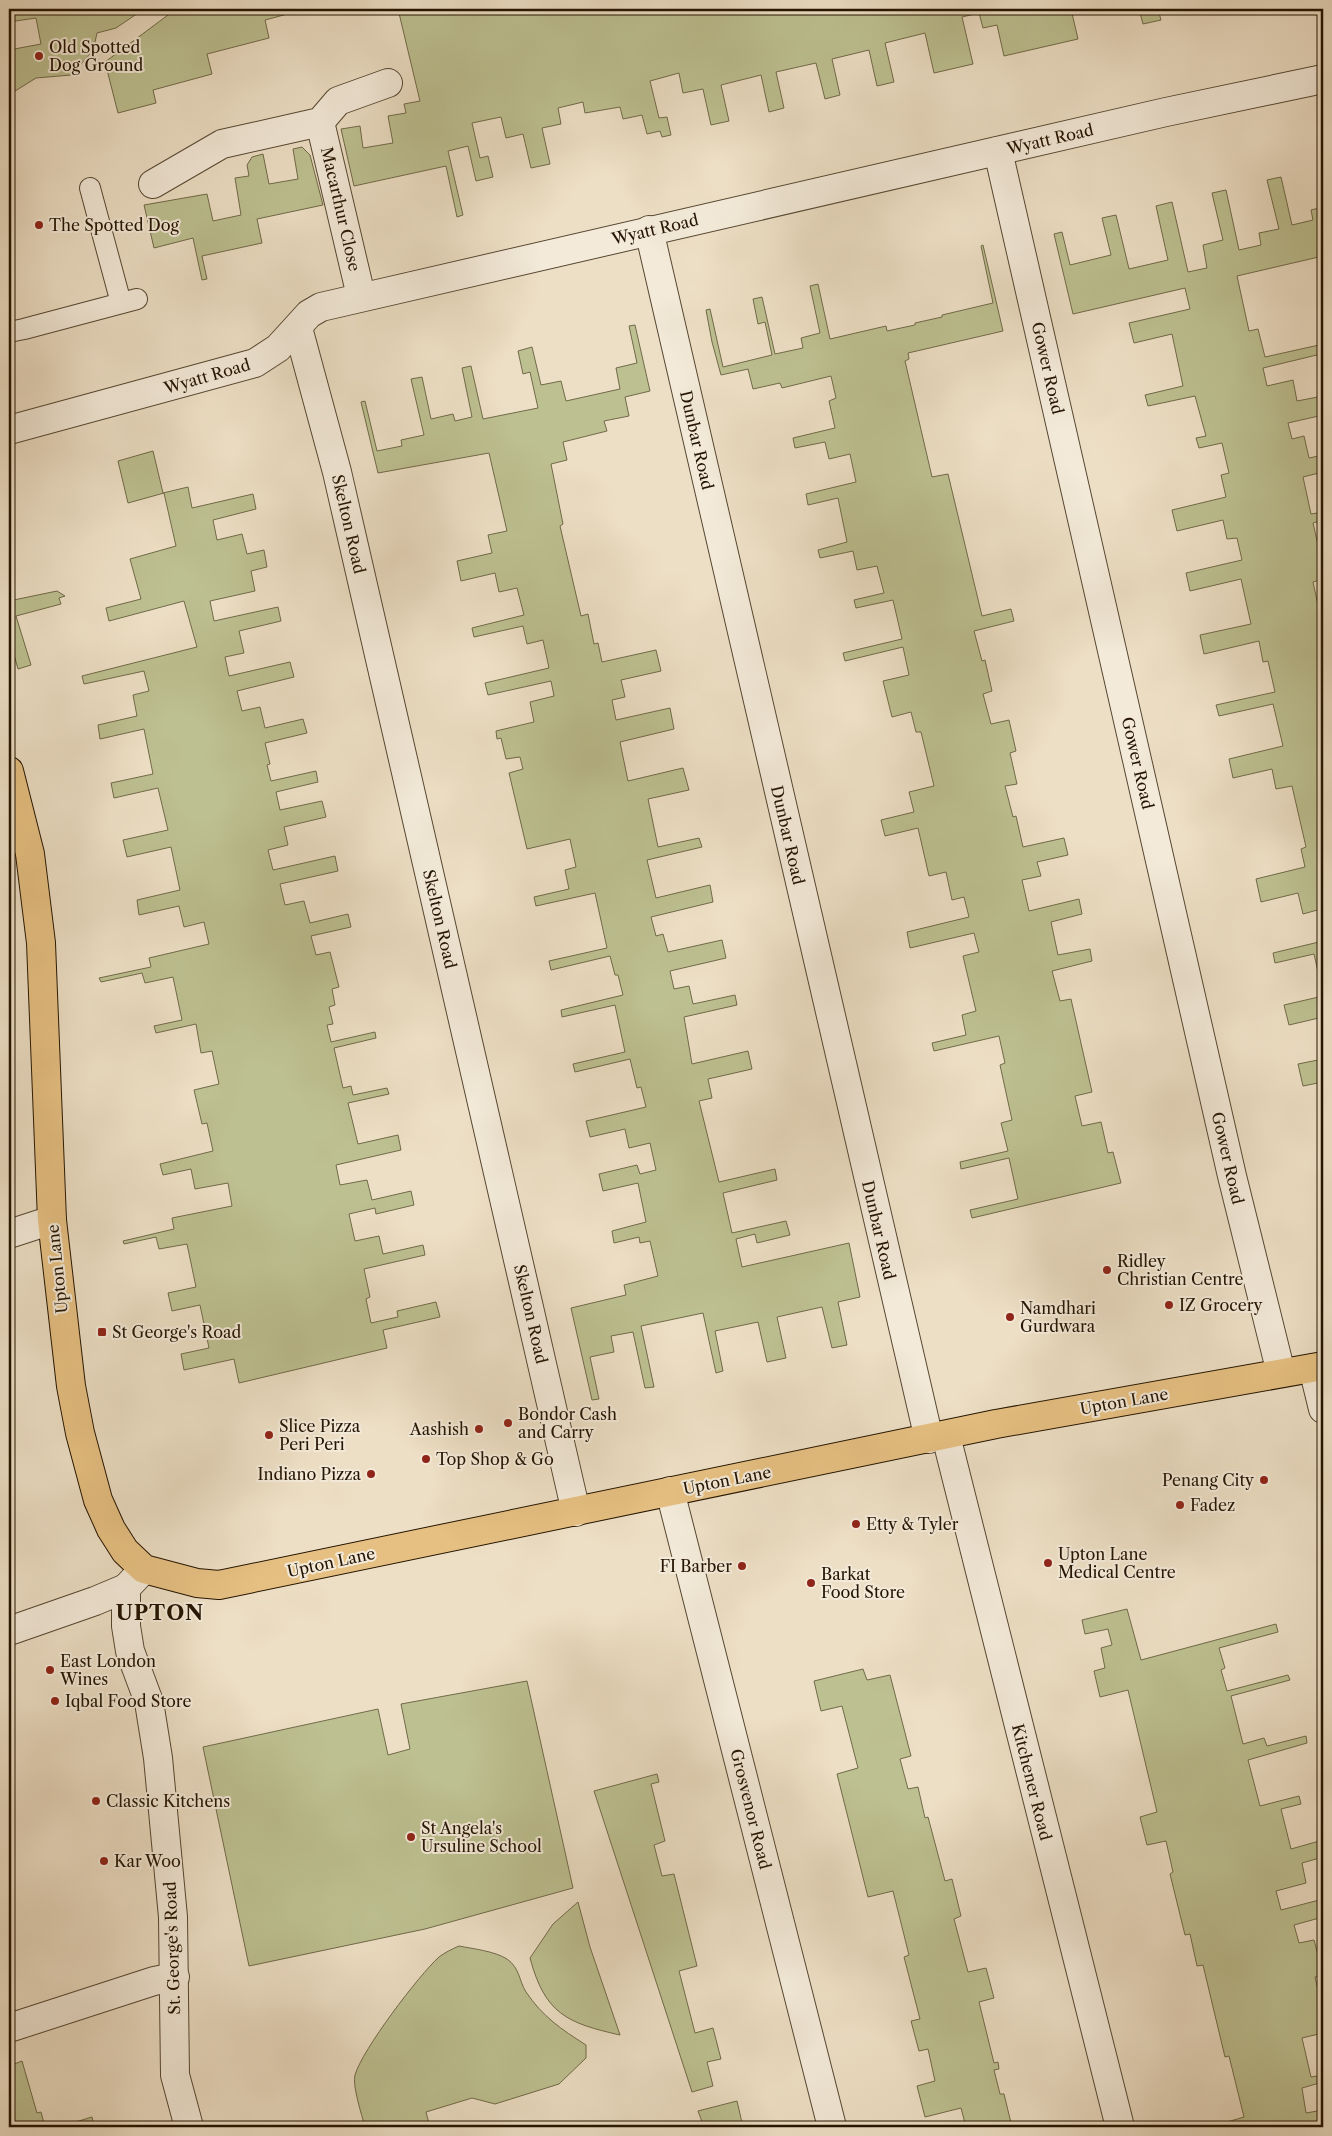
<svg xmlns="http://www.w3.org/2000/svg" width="1332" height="2136" font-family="'Libre Caslon Text',serif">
<rect width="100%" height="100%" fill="#eddfc5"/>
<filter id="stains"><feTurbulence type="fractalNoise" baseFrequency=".004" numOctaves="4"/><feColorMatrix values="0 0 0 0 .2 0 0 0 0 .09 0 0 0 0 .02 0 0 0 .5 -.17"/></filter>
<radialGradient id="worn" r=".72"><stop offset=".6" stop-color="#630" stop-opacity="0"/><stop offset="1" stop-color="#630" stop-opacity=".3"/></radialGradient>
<!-- green -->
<g fill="#bdc091" stroke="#706a49">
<path d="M 9,9 L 144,9 L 116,28 L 97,33 L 93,51 L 71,75 L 36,78 L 12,93 L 9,75 L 9,50 L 41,44 L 36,18 L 9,22 Z"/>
<path d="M 176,9 L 306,9 L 265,20 L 269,38 L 207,54 L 212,74 L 153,90 L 156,103 L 118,113 L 105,62 Z"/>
<path d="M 398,9 L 1071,9 L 1078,39 L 1004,56 L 997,25 L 983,28 L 979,13 L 962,17 L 973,64 L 934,73 L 925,33 L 885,43 L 894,82 L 877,86 L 869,50 L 832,59 L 840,95 L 825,99 L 816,63 L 776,72 L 784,108 L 769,112 L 761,75 L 721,85 L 729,121 L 711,125 L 703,89 L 683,93 L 679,73 L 650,81 L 659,118 L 667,117 L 671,135 L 662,137 L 660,131 L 647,134 L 642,115 L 623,119 L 620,107 L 585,113 L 583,102 L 558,108 L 561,124 L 542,128 L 550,164 L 531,168 L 523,134 L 506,138 L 501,117 L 472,123 L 480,158 L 488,156 L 493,177 L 476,181 L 468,146 L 448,151 L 463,215 L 457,217 L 446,166 L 354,186 L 341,129 L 360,126 L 363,148 L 393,143 L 388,116 L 406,113 L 404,104 L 420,101 Z"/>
<path d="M 1139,9 L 1158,9 L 1161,20 L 1143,24 Z"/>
<path d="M 302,147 L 310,155 L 323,205 L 257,219 L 262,243 L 202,256 L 207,279 L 202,280 L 193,238 L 154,248 L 144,205 L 207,194 L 213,221 L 241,215 L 235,178 L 249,176 L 247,165 L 252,157 L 263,154 L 269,184 L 298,179 L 293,149 Z"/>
<path d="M 1281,177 L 1292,225 L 1313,220 L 1311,210 L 1323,207 L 1323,256 L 1237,276 L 1249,331 L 1258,329 L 1265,357 L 1319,345 L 1321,354 L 1263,368 L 1267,386 L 1293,380 L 1297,401 L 1323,396 L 1323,415 L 1288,423 L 1292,439 L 1304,436 L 1309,458 L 1323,455 L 1323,472 L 1303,477 L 1311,514 L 1323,512 L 1323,520 L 1313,523 L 1323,567 L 1323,579 L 1313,582 L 1323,628 L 1323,918 L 1321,909 L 1303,914 L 1298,893 L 1261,902 L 1256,879 L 1305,867 L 1301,849 L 1306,847 L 1292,786 L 1276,789 L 1272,769 L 1233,778 L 1229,759 L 1283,746 L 1273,704 L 1219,716 L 1216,705 L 1275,692 L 1268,661 L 1263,662 L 1259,641 L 1204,654 L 1200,635 L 1251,624 L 1241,579 L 1190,591 L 1186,573 L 1242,560 L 1237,538 L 1227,539 L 1223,520 L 1177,531 L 1172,510 L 1226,497 L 1221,475 L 1229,473 L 1222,443 L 1199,448 L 1196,438 L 1206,436 L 1195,396 L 1148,406 L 1145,395 L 1183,386 L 1172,334 L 1134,343 L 1129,323 L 1190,309 L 1185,288 L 1073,314 L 1054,234 L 1062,232 L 1070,265 L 1111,255 L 1102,218 L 1116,215 L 1129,269 L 1168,260 L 1156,206 L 1172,202 L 1188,272 L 1207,268 L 1203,245 L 1223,240 L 1212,193 L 1226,190 L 1239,250 L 1261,245 L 1259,233 L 1279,229 L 1267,180 Z"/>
<path d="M 983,245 L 1003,331 L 908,353 L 909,359 L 905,361 L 932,477 L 948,474 L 982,616 L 1011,609 L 1014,621 L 974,631 L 982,661 L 985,660 L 992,691 L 983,694 L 991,724 L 1009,720 L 1016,751 L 1010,753 L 1017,784 L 1005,786 L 1013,817 L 1016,816 L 1023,847 L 1064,838 L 1068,855 L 1037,862 L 1041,876 L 1022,880 L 1029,911 L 1079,899 L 1082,914 L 1051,922 L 1058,955 L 1090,949 L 1092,961 L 1052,971 L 1060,1001 L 1071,999 L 1092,1092 L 1075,1096 L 1082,1126 L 1101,1122 L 1108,1153 L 1113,1152 L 1121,1183 L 972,1218 L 970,1210 L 1018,1199 L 1009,1158 L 961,1169 L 960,1162 L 1008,1151 L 1001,1123 L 1012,1120 L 1000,1065 L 1005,1063 L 999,1036 L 934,1051 L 932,1043 L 966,1035 L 962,1015 L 976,1011 L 963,956 L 979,952 L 974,933 L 910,948 L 907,932 L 969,917 L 964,897 L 952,900 L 946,872 L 929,876 L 918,828 L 885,836 L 881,820 L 914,812 L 909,792 L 934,786 L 921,732 L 916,732 L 911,712 L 892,717 L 883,681 L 909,675 L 903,647 L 845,661 L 843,653 L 902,639 L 893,600 L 856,608 L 854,600 L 884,593 L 877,566 L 857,570 L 853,551 L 820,558 L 818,550 L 847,542 L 838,498 L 808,505 L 806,494 L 856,482 L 850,454 L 829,459 L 825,442 L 795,448 L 793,438 L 835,428 L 829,401 L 836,398 L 831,376 L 782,388 L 780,383 L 753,389 L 748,369 L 721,375 L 712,342 L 706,310 L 710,309 L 723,367 L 772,355 L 765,322 L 758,324 L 753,299 L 762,297 L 775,354 L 803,348 L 801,338 L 820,333 L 810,286 L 818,284 L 830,339 L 886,326 L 887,331 L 915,325 L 915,323 L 942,317 L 942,315 L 993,303 L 981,246 Z"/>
<path d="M 635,325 L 650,391 L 625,397 L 629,416 L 604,421 L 607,431 L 563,442 L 567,460 L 551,464 L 563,524 L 560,526 L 581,616 L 588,614 L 594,644 L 598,643 L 602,662 L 656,650 L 661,671 L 621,680 L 625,697 L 612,700 L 616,720 L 670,708 L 674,729 L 620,742 L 628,781 L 683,768 L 689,790 L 648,799 L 658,847 L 699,838 L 702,847 L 647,860 L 656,898 L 710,885 L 713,902 L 651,917 L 656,936 L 663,934 L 668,952 L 722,940 L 726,958 L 670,971 L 674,989 L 689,986 L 693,1004 L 735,995 L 737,1005 L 684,1017 L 692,1064 L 748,1051 L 752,1069 L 708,1079 L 712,1098 L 699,1101 L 719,1182 L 775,1169 L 777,1180 L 723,1193 L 732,1233 L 786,1221 L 790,1235 L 757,1243 L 755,1234 L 736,1239 L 742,1267 L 849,1243 L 860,1297 L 838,1302 L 847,1345 L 832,1348 L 822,1307 L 777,1317 L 786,1358 L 767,1362 L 758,1322 L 715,1331 L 723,1371 L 716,1373 L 703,1313 L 641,1326 L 654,1387 L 645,1388 L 633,1332 L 611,1336 L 614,1352 L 590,1357 L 599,1399 L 592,1400 L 571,1308 L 626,1295 L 624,1285 L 658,1276 L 650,1241 L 640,1243 L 639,1237 L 614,1243 L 612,1231 L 646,1222 L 638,1183 L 603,1191 L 599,1174 L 637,1165 L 640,1174 L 656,1170 L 650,1143 L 629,1148 L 625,1129 L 590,1137 L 586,1121 L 646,1107 L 641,1087 L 637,1088 L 630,1059 L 575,1072 L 573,1064 L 625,1052 L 615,1005 L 562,1017 L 561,1010 L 623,995 L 618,975 L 615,975 L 610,956 L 551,970 L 549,961 L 607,948 L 595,893 L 536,906 L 534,897 L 569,889 L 565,870 L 576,867 L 570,839 L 527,849 L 509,773 L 523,769 L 520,757 L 506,759 L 501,738 L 497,739 L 496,731 L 534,722 L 530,702 L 554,696 L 551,681 L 488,695 L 485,683 L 549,668 L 543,640 L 527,644 L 523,626 L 474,637 L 472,628 L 524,615 L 517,588 L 499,592 L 495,573 L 461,581 L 457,561 L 492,553 L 488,535 L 507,531 L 489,453 L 378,473 L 361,402 L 365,401 L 377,451 L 402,446 L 401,440 L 424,435 L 411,379 L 422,377 L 431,419 L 453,414 L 455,421 L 472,417 L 462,368 L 471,366 L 483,419 L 538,408 L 530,372 L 523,374 L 518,351 L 532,347 L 541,385 L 561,381 L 566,401 L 620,389 L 616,368 L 637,363 L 629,326 Z"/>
<path d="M 153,451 L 163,493 L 188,487 L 192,508 L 253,494 L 256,509 L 213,520 L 217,540 L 242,534 L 247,554 L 264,550 L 267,567 L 251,571 L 255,591 L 210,601 L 214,621 L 278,607 L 281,621 L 239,631 L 244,653 L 225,657 L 229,676 L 290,662 L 294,677 L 237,691 L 242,711 L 260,707 L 265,728 L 303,719 L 307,733 L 265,743 L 270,764 L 267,765 L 271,781 L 316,771 L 318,782 L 276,792 L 280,810 L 322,801 L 326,817 L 284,827 L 288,845 L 268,850 L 273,870 L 335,856 L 338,871 L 280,884 L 285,905 L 304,901 L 310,923 L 348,914 L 351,927 L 311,936 L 316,955 L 330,952 L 339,987 L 332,989 L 335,1005 L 329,1007 L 333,1024 L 327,1025 L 331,1042 L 375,1032 L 376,1038 L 334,1048 L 343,1088 L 351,1086 L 353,1095 L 387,1088 L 389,1094 L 348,1103 L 358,1144 L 398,1135 L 401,1150 L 336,1165 L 340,1185 L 367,1180 L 372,1200 L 411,1191 L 414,1205 L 376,1214 L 375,1208 L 349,1214 L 355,1241 L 379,1236 L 383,1254 L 423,1245 L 425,1255 L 364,1269 L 370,1297 L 366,1299 L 371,1323 L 398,1317 L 397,1311 L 436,1302 L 440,1317 L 383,1330 L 387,1348 L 239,1383 L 234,1359 L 184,1370 L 181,1354 L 209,1348 L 200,1305 L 172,1311 L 168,1293 L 196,1287 L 187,1244 L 159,1249 L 156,1237 L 124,1244 L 123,1241 L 174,1229 L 172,1218 L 232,1206 L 228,1183 L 195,1189 L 191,1169 L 163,1175 L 160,1164 L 213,1151 L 207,1123 L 202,1124 L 194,1090 L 219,1084 L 212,1051 L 201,1053 L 196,1024 L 156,1033 L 154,1026 L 182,1020 L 173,977 L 145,983 L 142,973 L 101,982 L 99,978 L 151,967 L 149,958 L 209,944 L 204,922 L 184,927 L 179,906 L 139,915 L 137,900 L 180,890 L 171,847 L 127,857 L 123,840 L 168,830 L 158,788 L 114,798 L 111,783 L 153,774 L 144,729 L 100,739 L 98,725 L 137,716 L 133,695 L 149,691 L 144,671 L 84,684 L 82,676 L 197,647 L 184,601 L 109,621 L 106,608 L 141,599 L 130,559 L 176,546 L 164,493 L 128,503 L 118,461 Z"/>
<path d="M 57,591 L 65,596 L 59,598 L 61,604 L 16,616 L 31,665 L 18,669 L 9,637 L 9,601 Z"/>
<path d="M 1323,941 L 1323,994 L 1314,954 L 1275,963 L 1273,953 Z"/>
<path d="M 1323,996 L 1323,1017 L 1289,1025 L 1284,1005 Z"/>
<path d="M 1323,1059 L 1323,1082 L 1303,1086 L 1298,1064 Z"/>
<path d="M 1127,1609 L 1141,1660 L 1276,1624 L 1278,1632 L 1219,1648 L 1225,1668 L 1221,1670 L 1227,1691 L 1288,1675 L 1290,1680 L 1231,1696 L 1243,1744 L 1264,1738 L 1267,1746 L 1306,1736 L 1307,1743 L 1248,1760 L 1260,1806 L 1299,1796 L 1301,1804 L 1281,1809 L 1291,1849 L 1323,1840 L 1323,1857 L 1302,1863 L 1306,1883 L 1276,1891 L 1281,1910 L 1323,1899 L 1323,1917 L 1294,1925 L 1299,1943 L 1314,1940 L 1319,1959 L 1323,1958 L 1323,1974 L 1315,1977 L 1323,2011 L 1323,2033 L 1302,2038 L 1311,2077 L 1323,2075 L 1323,2082 L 1302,2088 L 1306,2113 L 1323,2110 L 1323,2127 L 1228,2127 L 1227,2122 L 1244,2117 L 1229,2056 L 1225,2057 L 1203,1965 L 1197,1966 L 1190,1934 L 1185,1935 L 1170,1874 L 1173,1872 L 1166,1841 L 1147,1845 L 1140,1817 L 1157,1812 L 1128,1690 L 1100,1697 L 1094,1671 L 1105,1668 L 1101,1648 L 1112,1645 L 1108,1629 L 1085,1634 L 1082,1620 Z"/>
<path d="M 863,1669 L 867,1680 L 890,1675 L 911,1756 L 900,1759 L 908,1789 L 918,1787 L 925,1818 L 928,1817 L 945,1881 L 952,1879 L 961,1916 L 954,1919 L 968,1972 L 986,1968 L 994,1998 L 979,2002 L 994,2063 L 998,2062 L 999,2069 L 994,2070 L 1000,2094 L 1004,2094 L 1012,2127 L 966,2127 L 961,2108 L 925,2117 L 917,2086 L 935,2081 L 928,2049 L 919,2051 L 911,2021 L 920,2019 L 904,1957 L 909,1955 L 893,1891 L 868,1897 L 837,1774 L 858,1768 L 842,1706 L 821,1711 L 814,1681 Z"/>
<path d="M 527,1681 L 573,1888 L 425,1929 L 249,1966 L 203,1747 L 378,1709 L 388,1755 L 410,1749 L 401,1704 Z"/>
<path d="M 657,1774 L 659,1782 L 651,1784 L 665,1841 L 654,1845 L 662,1876 L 674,1874 L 697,1966 L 679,1971 L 695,2033 L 713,2028 L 721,2059 L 707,2062 L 713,2086 L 692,2092 L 594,1791 Z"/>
<path d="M 578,1902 L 590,1947 L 620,2035 C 567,2023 545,2014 530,1958 L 553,1924 Z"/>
<path d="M 459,1946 C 474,1949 494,1951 507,1959 C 520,1968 519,1981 526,1992 C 543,2017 561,2029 586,2045 L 586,2058 L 559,2084 L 495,2104 L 472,2098 L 426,2112 L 430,2127 L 365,2127 C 362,2116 352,2085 355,2075 C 362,2050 419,1975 439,1957 C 444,1953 452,1949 459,1946 Z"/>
<path d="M 22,2061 L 37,2113 L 41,2112 L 45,2127 L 9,2127 L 9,2066 Z"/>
<path d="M 737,2101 L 743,2127 L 704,2127 L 698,2111 Z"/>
<path d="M 92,2117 L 94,2127 L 59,2127 Z"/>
</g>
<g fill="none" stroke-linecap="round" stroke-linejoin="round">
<defs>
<g id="service">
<path d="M 90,188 L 121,303"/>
<path d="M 9,332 L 24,329 L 137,299"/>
</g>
<g id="minor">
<path d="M 320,122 L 361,296"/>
<path d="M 998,151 L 1232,1176 L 1281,1373"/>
<path d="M 153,184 L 222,144 L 320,122 L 338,101 L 388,83"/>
<path d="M 649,230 L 929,1439"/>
<path d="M 298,328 L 337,472 L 576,1512"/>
<path d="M 9,430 L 255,363 L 278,348 L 309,314 L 321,307 L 1166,112 L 1323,79"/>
<path d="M 9,1234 L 52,1220"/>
<path d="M 1313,1368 L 1323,1409"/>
<path d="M 946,1436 L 1120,2127"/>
<path d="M 670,1491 L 832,2127"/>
<path d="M 9,1631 L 95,1601 L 126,1588"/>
<path d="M 9,2028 L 154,1981 L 175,1977"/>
</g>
<path id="tertiary" d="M 144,1569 L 126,1588 L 126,1626 L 130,1651 L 149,1702 L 158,1758 L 173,1917 L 175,2075 L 189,2127"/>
<path id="primary" d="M 9,771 L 30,854 L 41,943 L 52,1220 L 71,1386 L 80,1433 L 98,1500 L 111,1529 L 125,1551 L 144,1569 L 197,1583 L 219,1585 L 996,1424 L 1323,1366"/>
</defs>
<!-- service casing -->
<use href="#service" stroke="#564732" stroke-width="22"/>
<!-- minor casing -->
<use href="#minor" stroke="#564732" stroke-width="30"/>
<!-- tertiary casing -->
<use href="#tertiary" stroke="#564732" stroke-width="30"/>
<!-- primary casing -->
<use href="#primary" stroke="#241401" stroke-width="30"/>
<!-- service -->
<use href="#service" stroke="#f3ead9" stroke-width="20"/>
<!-- minor -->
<use href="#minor" stroke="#f3ead9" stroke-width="28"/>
<!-- tertiary -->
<use href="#tertiary" stroke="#f3ead9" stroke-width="28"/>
<!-- primary -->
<use href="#primary" stroke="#e6c082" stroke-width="28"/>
</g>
<!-- markers -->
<g fill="#8f2418" stroke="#f3ead9" stroke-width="2">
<circle cx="39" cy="56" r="5"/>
<circle cx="39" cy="225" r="5"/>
<circle cx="1107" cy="1270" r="5"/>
<circle cx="1169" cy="1305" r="5"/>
<circle cx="1010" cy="1317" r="5"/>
<rect x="97" y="1327" width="10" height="10" rx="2.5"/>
<circle cx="508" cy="1423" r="5"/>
<circle cx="479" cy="1429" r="5"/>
<circle cx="269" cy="1435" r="5"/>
<circle cx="426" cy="1459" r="5"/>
<circle cx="371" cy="1474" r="5"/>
<circle cx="1264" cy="1480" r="5"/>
<circle cx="1180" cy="1505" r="5"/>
<circle cx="856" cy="1524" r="5"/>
<circle cx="1048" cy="1563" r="5"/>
<circle cx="742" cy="1566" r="5"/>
<circle cx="811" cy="1583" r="5"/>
<circle cx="50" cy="1670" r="5"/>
<circle cx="55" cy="1701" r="5"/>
<circle cx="96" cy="1801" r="5"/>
<circle cx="411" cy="1837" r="5"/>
<circle cx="104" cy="1861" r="5"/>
</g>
<g text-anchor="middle" stroke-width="4" stroke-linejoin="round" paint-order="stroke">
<!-- poi labels -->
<g font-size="16" fill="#241401" stroke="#f3ead9" text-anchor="start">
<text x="49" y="53">Old Spotted<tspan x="49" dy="18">Dog Ground</tspan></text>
<text x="49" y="231">The Spotted Dog</text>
<text x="1117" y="1267">Ridley<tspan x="1117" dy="18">Christian Centre</tspan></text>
<text x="1179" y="1311">IZ Grocery</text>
<text x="1020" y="1314">Namdhari<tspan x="1020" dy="18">Gurdwara</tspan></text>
<text x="112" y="1338">St George's Road</text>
<text x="518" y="1420">Bondor Cash<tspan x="518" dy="18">and Carry</tspan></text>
<text x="279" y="1432">Slice Pizza<tspan x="279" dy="18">Peri Peri</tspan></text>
<text x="469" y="1435" text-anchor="end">Aashish</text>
<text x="436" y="1465">Top Shop &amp; Go</text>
<text x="361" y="1480" text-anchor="end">Indiano Pizza</text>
<text x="1254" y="1486" text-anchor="end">Penang City</text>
<text x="1190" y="1511">Fadez</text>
<text x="866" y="1530">Etty &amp; Tyler</text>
<text x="1058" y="1560">Upton Lane<tspan x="1058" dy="18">Medical Centre</tspan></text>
<text x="732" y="1572" text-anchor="end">FI Barber</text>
<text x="821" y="1580">Barkat<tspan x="821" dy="18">Food Store</tspan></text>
<text x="60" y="1667">East London<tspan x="60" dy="18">Wines</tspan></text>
<text x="65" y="1707">Iqbal Food Store</text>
<text x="106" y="1807">Classic Kitchens</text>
<text x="421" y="1834">St Angela's<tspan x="421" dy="18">Ursuline School</tspan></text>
<text x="114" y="1867">Kar Woo</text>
</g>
<!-- street labels -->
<g font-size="16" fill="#241401" stroke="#f3ead9">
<text transform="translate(1050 139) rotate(-13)" y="6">Wyatt Road</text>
<text transform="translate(341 209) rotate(77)" y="6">Macarthur Close</text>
<text transform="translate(655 229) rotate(-13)" y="6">Wyatt Road</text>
<text transform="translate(1048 368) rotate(77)" y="6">Gower Road</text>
<text transform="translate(207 376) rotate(-16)" y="6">Wyatt Road</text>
<text transform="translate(697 440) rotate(77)" y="6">Dunbar Road</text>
<text transform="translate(349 524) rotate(77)" y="6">Skelton Road</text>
<text transform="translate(1138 763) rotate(77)" y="6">Gower Road</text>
<text transform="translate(788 835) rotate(77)" y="6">Dunbar Road</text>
<text transform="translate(440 919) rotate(77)" y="6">Skelton Road</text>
<text transform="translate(1228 1158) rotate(77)" y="6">Gower Road</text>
<text transform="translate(879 1230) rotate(77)" y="6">Dunbar Road</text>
<text transform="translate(57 1269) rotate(-96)" y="6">Upton Lane</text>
<text transform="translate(531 1314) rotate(77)" y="6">Skelton Road</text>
<text transform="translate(1124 1401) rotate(-10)" y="6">Upton Lane</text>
<text transform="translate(727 1480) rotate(-11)" y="6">Upton Lane</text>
<text transform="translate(331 1562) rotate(-12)" y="6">Upton Lane</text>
<text transform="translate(1032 1782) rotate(76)" y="6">Kitchener Road</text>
<text transform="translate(751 1809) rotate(76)" y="6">Grosvenor Road</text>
<text transform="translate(172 1948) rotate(-92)" y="6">St. George's Road</text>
</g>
<!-- district labels -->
<g font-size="21" font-weight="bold" letter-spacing="1" fill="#241401" stroke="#f3ead9">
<text x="160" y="1620">UPTON</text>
</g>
</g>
<!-- margin -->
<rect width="1332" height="2136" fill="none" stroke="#eddfc5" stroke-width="30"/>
<rect x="10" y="10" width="1312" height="2116" fill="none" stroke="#241401" stroke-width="2.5"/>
<rect x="15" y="15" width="1302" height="2106" fill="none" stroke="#241401"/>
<rect width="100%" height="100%" filter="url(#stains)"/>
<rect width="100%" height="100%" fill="url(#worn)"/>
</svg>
